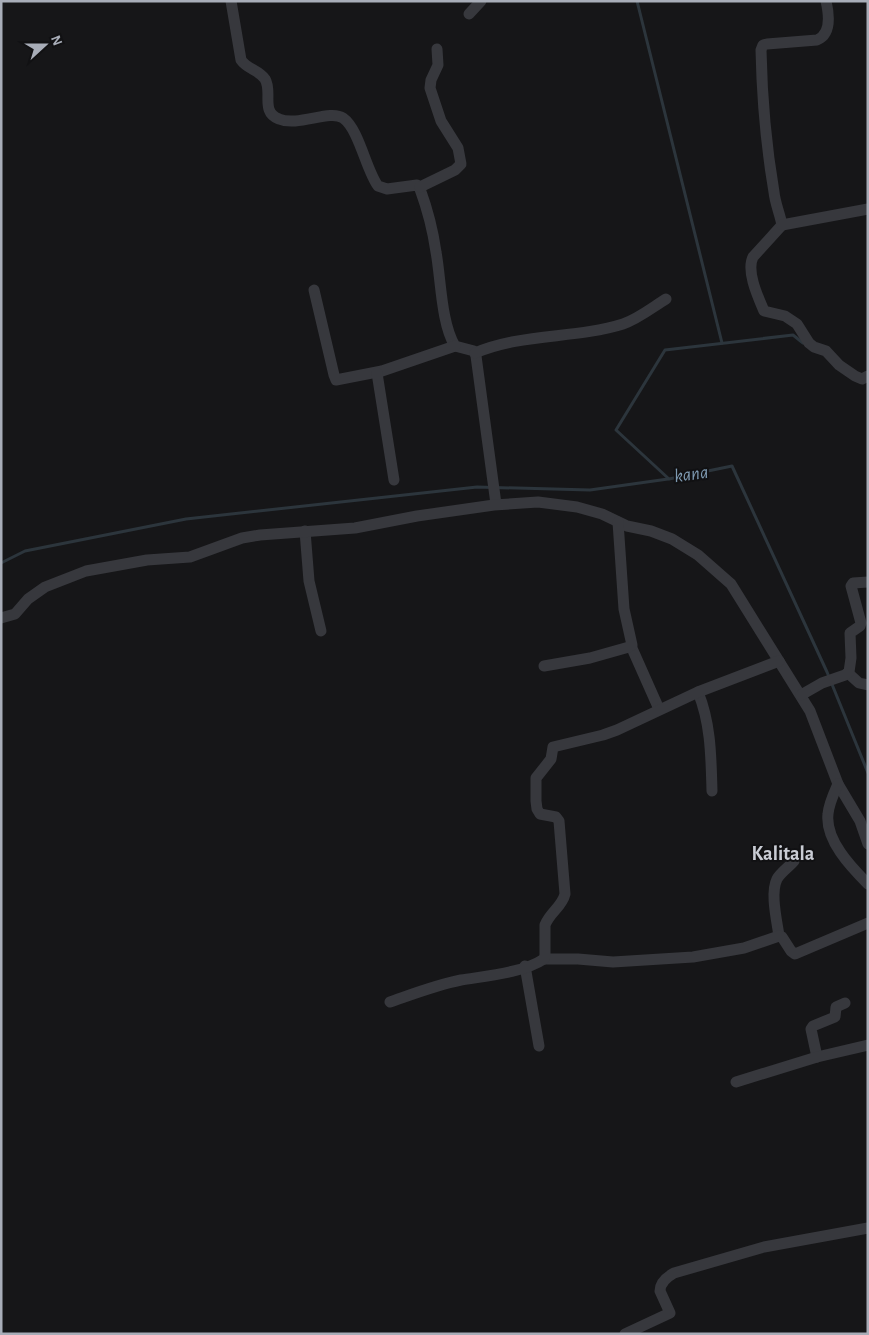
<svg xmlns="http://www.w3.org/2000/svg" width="869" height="1335" font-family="'Alegreya Sans',sans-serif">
<rect width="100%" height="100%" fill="#161618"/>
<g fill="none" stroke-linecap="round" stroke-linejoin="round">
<!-- stream -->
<g stroke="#2c353c" stroke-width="3">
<path d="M 637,1 L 722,343"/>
<path d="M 803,343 L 793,335 L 665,350 L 616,430 L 669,479 L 732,466 L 827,672 L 868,773"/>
<path d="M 1,563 L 25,551 L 186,519 L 477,487 L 590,490 L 668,479"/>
</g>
<!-- minor -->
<g stroke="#37383d" stroke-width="11">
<path d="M 231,1 L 241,60 C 247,69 259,70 265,79 C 273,92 260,112 279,119 C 298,127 330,109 343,118 C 359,129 366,170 378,186 L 387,189 L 417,185 L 420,189 C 427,208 433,231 436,252 C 441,279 441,323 455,346 L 474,351 L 476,356 L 496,504"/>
<path d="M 826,1 C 829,14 832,34 817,40 L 767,44 L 763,45 L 761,50 C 762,98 766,145 774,192 C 775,203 780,214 782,225 L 753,257 C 746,271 758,297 764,311 L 785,316 L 797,324 L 809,343 L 814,347 L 826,351 L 839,365 L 855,376 L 862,379 L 868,376"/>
<path d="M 469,14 L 481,1"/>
<path d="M 420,187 L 455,170 L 461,164 L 458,148 L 441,121 L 430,88 L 431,80 L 438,65 L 437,49"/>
<path d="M 782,225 L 868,209"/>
<path d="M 314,290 L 334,375 L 336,380 L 382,371 L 455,346"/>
<path d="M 475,353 C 522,333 575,339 623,324 C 638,319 653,307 666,299"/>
<path d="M 377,373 L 394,480"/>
<path d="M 305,531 L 309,581 L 321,631"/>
<path d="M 1,618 L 15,614 L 28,599 L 45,587 L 86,571 L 147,560 L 190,557 L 242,538 L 260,535 L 355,528 L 417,516 L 494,505 L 538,502 L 577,507 L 602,514 L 627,526 L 651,531 L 672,539 L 698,555 L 731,584 L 810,711 L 838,784 L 860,821 L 868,844"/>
<path d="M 631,646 L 659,709"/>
<path d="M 544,666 L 590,658 L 629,647 L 632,645 L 624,609 L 618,522"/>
<path d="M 848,673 L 859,683 L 868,685"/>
<path d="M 698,692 C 711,724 711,757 712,791"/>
<path d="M 801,695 L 822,683 L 845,675 L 849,672 L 851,658 L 850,633 L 860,626 L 861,623 L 851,586 L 853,583 L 868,582"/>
<path d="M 838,784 C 834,793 829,803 828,814 C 825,840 851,867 868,884"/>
<path d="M 779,936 C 777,921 770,893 777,879 C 781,872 789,867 794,861"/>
<path d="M 544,959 L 578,959 L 613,962 L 693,957 L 744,948 L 779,936 L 782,937 L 791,951 L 795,954 L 868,923"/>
<path d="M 525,966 L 539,1046"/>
<path d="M 390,1002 C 413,994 436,985 461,980 C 485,976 523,973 544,959 L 545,955 L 545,925 C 550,912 562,907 565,894 L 559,821 L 556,817 L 540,814 L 537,809 L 536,801 L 536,778 L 551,759 L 553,747 L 603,735 L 617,730 L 698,692 L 779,661"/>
<path d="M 817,1057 L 811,1029 L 813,1026 L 835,1017 L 836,1007 L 845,1003"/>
<path d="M 736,1082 L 817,1057 L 868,1045"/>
<path d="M 625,1334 L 670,1313 L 660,1291 C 660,1282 667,1277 674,1273 L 764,1247 L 868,1228"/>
</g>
</g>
<g text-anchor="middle" stroke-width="4" stroke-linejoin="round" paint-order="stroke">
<!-- water labels -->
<g font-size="19" font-style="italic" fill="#7f9bb3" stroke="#111113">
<text transform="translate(691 473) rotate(-8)" y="7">kana</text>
</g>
<!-- quarter labels -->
<g font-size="20" font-weight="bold" fill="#c9ccd4" stroke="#111113">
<text x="783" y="860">Kalitala</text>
</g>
</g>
<!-- border -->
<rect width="869" height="1335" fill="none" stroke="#a8adb8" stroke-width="5"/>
<!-- north arrow -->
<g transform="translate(45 45) rotate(69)" stroke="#111113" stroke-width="4" paint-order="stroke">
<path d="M0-4L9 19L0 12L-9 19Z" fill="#a8adb8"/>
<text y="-8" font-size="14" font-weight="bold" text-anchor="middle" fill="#a8adb8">N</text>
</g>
</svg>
